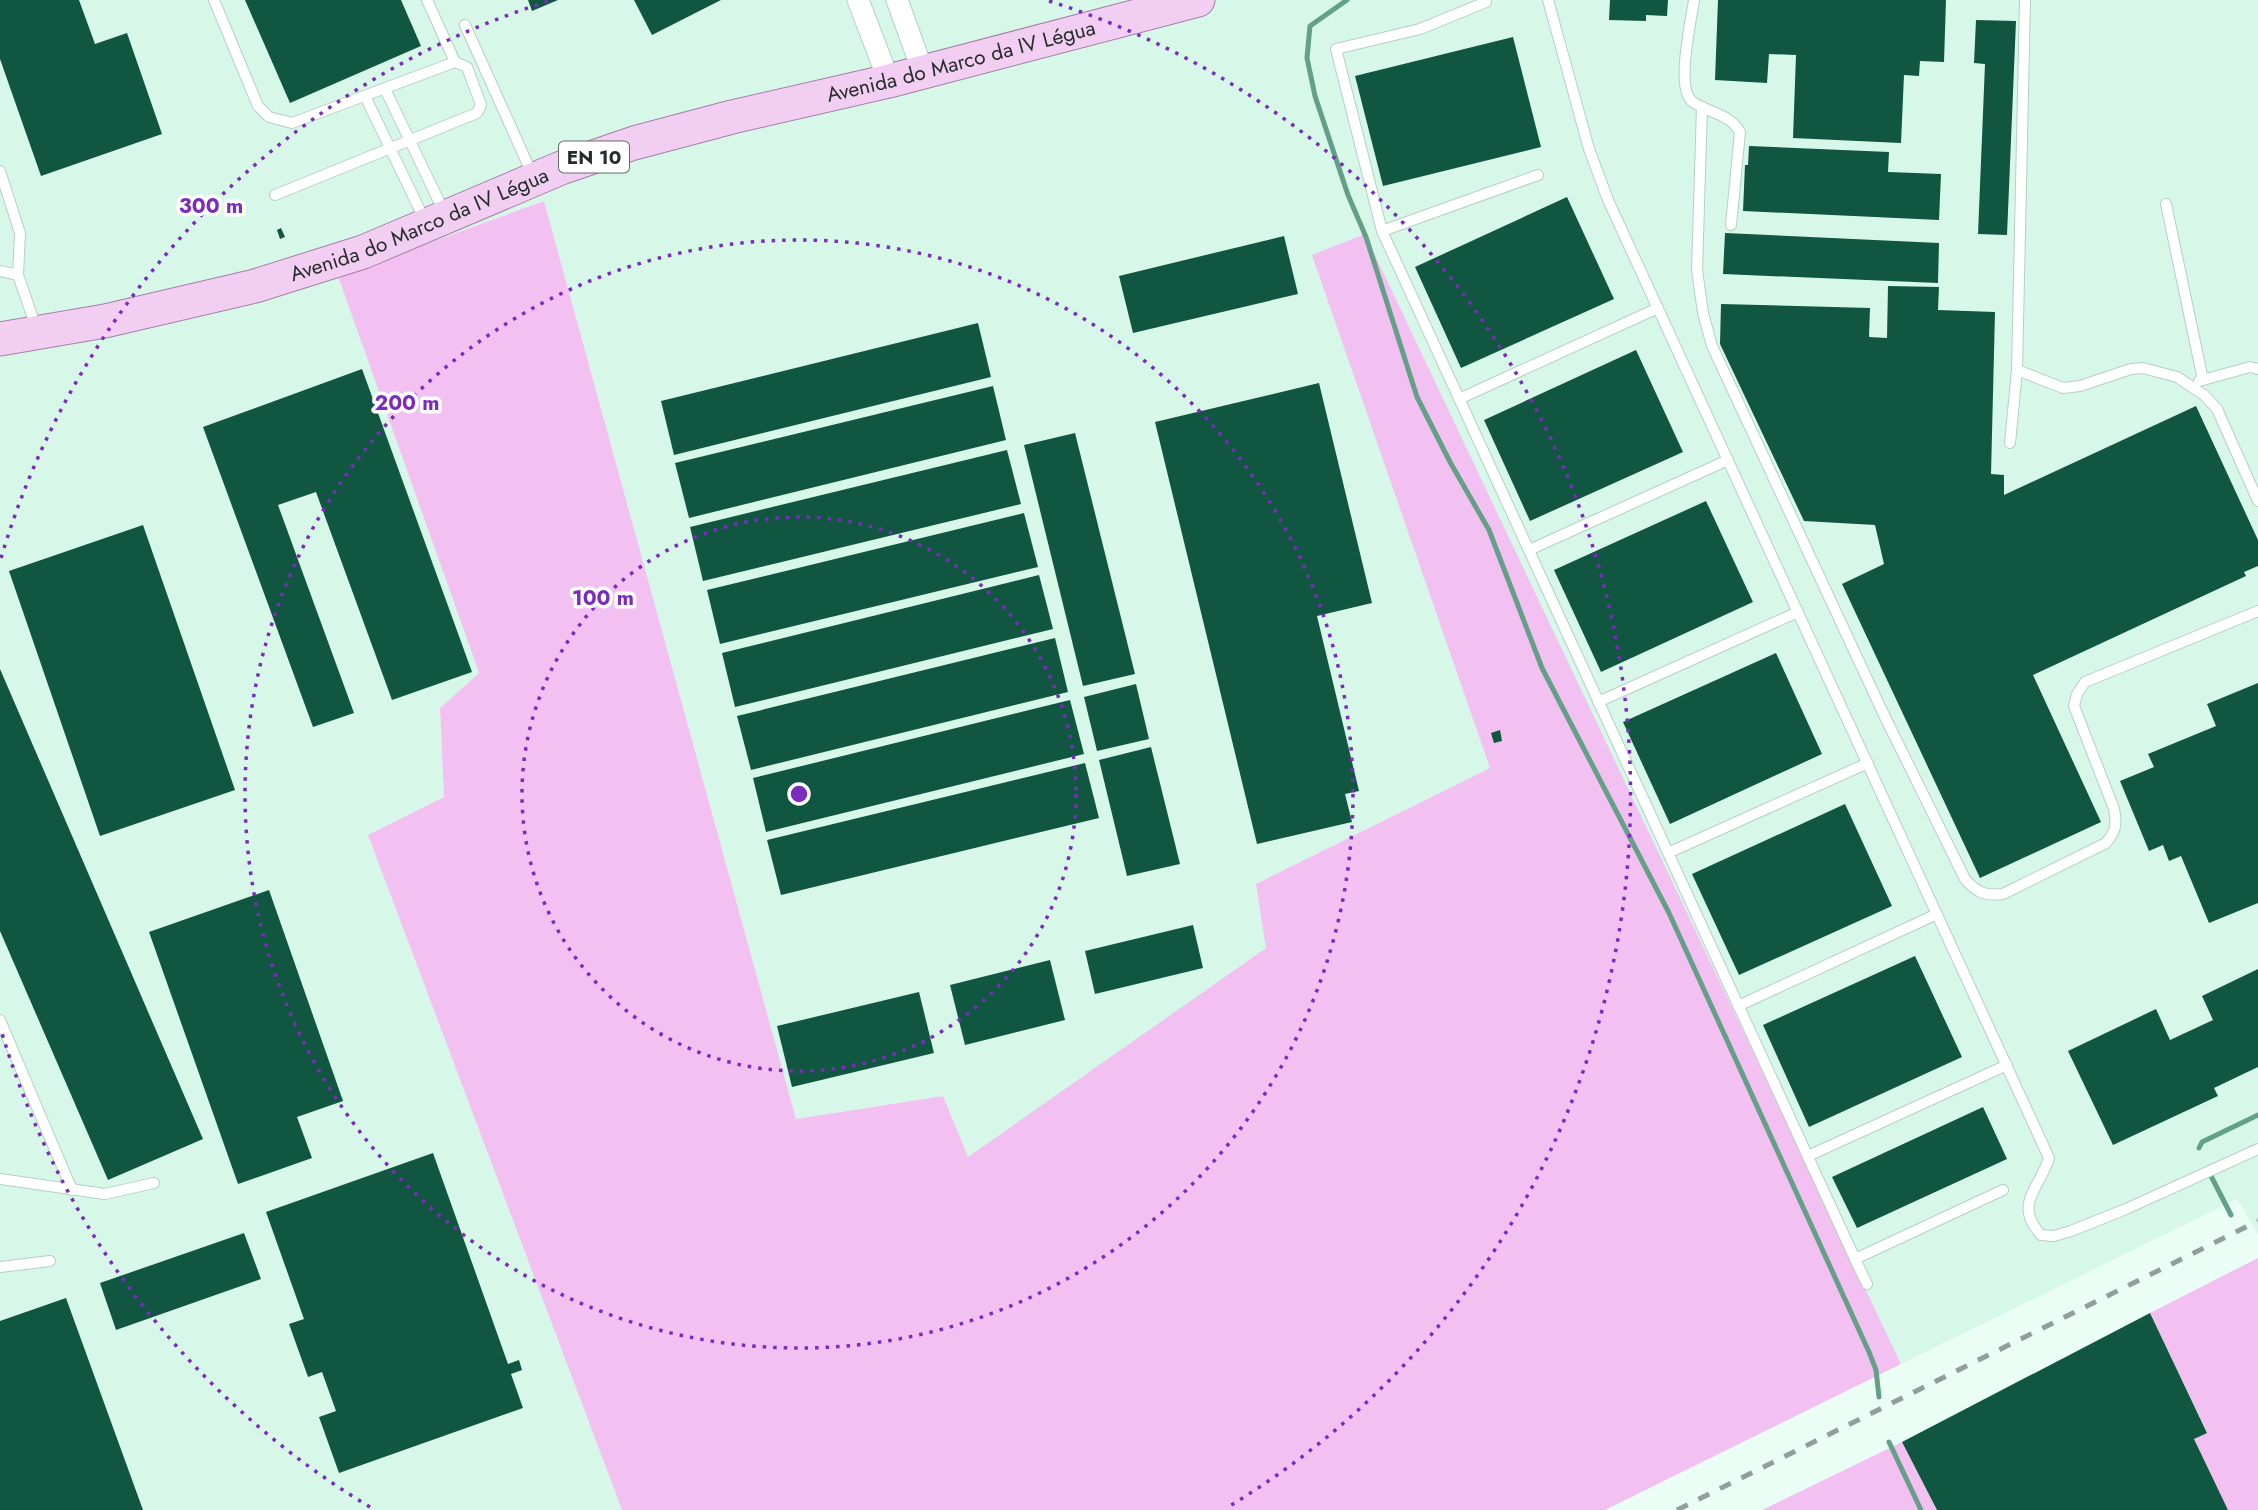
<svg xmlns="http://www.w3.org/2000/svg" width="2258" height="1510" font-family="Jost,sans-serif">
<rect width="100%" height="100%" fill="#eafef5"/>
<!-- built -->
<path fill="#d7f8e9" d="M 0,0 L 2258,0 L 2258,1234 L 2237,1199 L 1901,1364 L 1864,1286 L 1313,255 L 1490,768 L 1256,884 L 1267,947 L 968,1158 L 943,1096 L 796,1119 L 544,201 L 339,276 L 479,674 L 440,708 L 444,797 L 368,835 L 622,1510 L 0,1510 Z"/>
<!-- green -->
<g fill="#f3c0f2">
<path d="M 544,201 L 796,1119 L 943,1096 L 968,1157 L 1266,948 L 1256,884 L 1490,768 L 1312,255 L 1365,234 L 1901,1364 L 1605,1510 L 622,1510 L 368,835 L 444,797 L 440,708 L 479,673 L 338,276 Z"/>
<path d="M 2258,1258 L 2258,1510 L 2228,1510 L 2194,1439 L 2207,1432 L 2150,1313 Z"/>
<path d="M 1902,1442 L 1937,1510 L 1762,1510 Z"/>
</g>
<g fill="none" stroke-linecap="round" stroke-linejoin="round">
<!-- stream -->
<g stroke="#64a088" stroke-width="5">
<path d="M 1347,0 L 1310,26 L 1307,58 L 1315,96 L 1348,195 L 1366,237 L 1417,397 L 1450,462 L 1489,530 L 1542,668 L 1669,913 L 1869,1352 L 1876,1370 L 1879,1397"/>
<path d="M 2199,1148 L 2202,1142 L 2258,1115"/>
<path d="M 2210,1174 L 2231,1215"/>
<path d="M 1889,1442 L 1921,1510"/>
</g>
</g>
<!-- building -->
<g fill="#115640">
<path d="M 0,0 L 79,0 L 95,44 L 127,33 L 162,134 L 41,176 L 0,59 Z"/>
<path d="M 245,0 L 401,0 L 421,46 L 290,103 Z"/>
<path d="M 528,0 L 558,0 L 532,11 Z"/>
<path d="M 634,0 L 721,0 L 652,35 Z"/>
<path d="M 1610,0 L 1668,0 L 1667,16 L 1646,15 L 1646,21 L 1609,20 Z"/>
<path d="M 1718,0 L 1946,0 L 1944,62 L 1920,61 L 1919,76 L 1904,75 L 1901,143 L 1793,138 L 1796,55 L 1769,54 L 1767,83 L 1715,80 Z"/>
<path d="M 1976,20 L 2016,21 L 2007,235 L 1978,234 L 1985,64 L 1974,63 Z"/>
<path d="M 1513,37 L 1541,147 L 1383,186 L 1355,76 Z"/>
<path d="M 1749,146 L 1889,152 L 1888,172 L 1941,174 L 1939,220 L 1743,211 L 1745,165 L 1748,165 Z"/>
<path d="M 1567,197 L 1614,299 L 1461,368 L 1415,267 Z"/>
<path d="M 281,228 L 285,237 L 280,239 L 277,230 Z"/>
<path d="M 1725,233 L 1939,243 L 1938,283 L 1723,274 Z"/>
<path d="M 1284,236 L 1298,294 L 1133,333 L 1119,276 Z"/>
<path d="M 1888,286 L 1939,287 L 1938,310 L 1995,312 L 1991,474 L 2004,475 L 2004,495 L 2196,406 L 2258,540 L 2258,566 L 2244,572 L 2246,576 L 2033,675 L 2101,822 L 1980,878 L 1842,584 L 1884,564 L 1875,525 L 1804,521 L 1720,344 L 1721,304 L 1870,308 L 1869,337 L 1887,338 Z"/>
<path d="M 978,323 L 991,377 L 674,455 L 661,401 Z"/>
<path d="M 1636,350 L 1683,452 L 1530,521 L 1484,420 Z"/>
<path d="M 362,369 L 472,672 L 392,700 L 316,492 L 278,505 L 354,713 L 313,727 L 203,427 Z"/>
<path d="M 1319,383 L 1372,603 L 1317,616 L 1359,791 L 1345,794 L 1352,822 L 1257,844 L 1155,422 Z"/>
<path d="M 993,386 L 1006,440 L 689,518 L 675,463 Z"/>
<path d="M 1075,433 L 1135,674 L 1083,686 L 1024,445 Z"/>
<path d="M 1007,450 L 1021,504 L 703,581 L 690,527 Z"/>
<path d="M 1706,501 L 1753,602 L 1601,672 L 1554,570 Z"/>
<path d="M 1024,513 L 1038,567 L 720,644 L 707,590 Z"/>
<path d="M 143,525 L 235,790 L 100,836 L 9,571 Z"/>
<path d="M 1039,575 L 1053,629 L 735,707 L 722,653 Z"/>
<path d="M 1055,638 L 1068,692 L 751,770 L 737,716 Z"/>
<path d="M 1776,653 L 1822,754 L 1670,824 L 1623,722 Z"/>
<path d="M 0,669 L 203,1139 L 108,1180 L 0,931 Z"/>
<path d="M 2258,683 L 2258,903 L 2209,923 L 2181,856 L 2169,861 L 2163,845 L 2149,851 L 2120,781 L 2154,767 L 2148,754 L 2216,726 L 2207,704 Z"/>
<path d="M 1136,684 L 1149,739 L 1097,751 L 1084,697 Z"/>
<path d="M 1070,700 L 1084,754 L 766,832 L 753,778 Z"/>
<path d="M 1500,730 L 1502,741 L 1494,743 L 1491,733 Z"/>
<path d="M 1151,747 L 1180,864 L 1127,876 L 1099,760 Z"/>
<path d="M 1085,763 L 1099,818 L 781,895 L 767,840 Z"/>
<path d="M 1845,804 L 1892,906 L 1739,975 L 1692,874 Z"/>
<path d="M 269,890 L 343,1101 L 297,1117 L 312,1158 L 238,1184 L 149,932 Z"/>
<path d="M 1193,925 L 1203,968 L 1095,994 L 1085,951 Z"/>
<path d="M 1915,956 L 1962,1057 L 1809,1127 L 1763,1025 Z"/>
<path d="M 1050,960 L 1065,1020 L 965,1045 L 950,985 Z"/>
<path d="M 2258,969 L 2258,1067 L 2214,1088 L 2218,1096 L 2113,1145 L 2068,1051 L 2156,1009 L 2170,1040 L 2213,1020 L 2202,996 Z"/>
<path d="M 919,992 L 934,1053 L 792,1087 L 777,1026 Z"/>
<path d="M 1983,1107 L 2007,1159 L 1857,1228 L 1832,1177 Z"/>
<path d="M 433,1153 L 508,1364 L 519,1360 L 522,1370 L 511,1374 L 523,1408 L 339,1473 L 319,1417 L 336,1411 L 322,1372 L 308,1377 L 289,1324 L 304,1319 L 266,1212 Z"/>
<path d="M 244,1233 L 261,1279 L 116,1330 L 100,1283 Z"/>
<path d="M 66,1298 L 143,1510 L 0,1510 L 0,1321 Z"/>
<path d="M 2150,1313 L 2207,1433 L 2194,1439 L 2228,1510 L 1937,1510 L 1902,1442 Z"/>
</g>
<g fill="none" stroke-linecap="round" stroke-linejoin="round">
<defs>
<g id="service">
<path d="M 214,0 L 258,106 L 269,117 L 292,123 L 455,62 L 467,67 L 481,105 L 477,113 L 275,195"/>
<path d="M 427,0 L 455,62"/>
<path d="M 1548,0 L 1589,149 L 1608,200 L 2049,1158 C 2039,1190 2013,1204 2041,1235 L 2054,1236 L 2071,1231 L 2126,1209 L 2258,1149"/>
<path d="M 1694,0 C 1691,21 1677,83 1690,99 C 1692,103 1700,106 1704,108 C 1719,115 1731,117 1740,132 L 1731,225"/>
<path d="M 1486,2 L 1420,29 L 1336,49 L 1382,231 L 1855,1259 L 2003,1190"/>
<path d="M 465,25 L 533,176"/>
<path d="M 385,89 L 445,214"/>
<path d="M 365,96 L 426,223"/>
<path d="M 1702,107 L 1697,270 L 1703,313 L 1712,346 L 1884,715 L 1965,879 C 1977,893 1985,896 2003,894 L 2106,843 C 2116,831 2117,824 2114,809 L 2074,706 L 2077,694 L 2085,682 L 2258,611"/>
<path d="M 0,171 L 20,233 L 18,275 L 37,330"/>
<path d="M 2166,204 L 2203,380"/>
<path d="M 1382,231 L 1538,175"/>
<path d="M 0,271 L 18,275"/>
<path d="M 2017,370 L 2063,388 L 2080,386 L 2131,369 L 2143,368 L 2177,377 L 2204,395 L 2217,409 L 2258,501"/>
<path d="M 2199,381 L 2250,367 L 2258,369"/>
<path d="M 1459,399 L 1658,308"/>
<path d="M 2010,443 L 2017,370 L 2025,0"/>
<path d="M 1529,550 L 1728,460"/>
<path d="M 1598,702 L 1798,612"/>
<path d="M 1668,853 L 1868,763"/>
<path d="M 1738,1006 L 1937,914"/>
<path d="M 0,1020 L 72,1190"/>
<path d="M 1808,1156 L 2007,1065"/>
<path d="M 0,1179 L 105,1194 L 154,1183"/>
<path d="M 1855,1259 L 1867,1284"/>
<path d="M 0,1267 L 50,1261"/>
</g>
<g id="minor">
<path d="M 858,0 L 889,81"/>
<path d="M 897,0 L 923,72"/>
</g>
<g id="primary">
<path id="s1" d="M 0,339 L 105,321 L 255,286 L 363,252 L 561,168 L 634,143 L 732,117 L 889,81 L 1198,0"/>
</g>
</defs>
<!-- service casing -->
<use href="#service" stroke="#b6cfc4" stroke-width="12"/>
<!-- minor casing -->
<use href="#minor" stroke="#b6cfc4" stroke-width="23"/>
<!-- primary casing -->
<use href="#primary" stroke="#a580a6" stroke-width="35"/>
<!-- service -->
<use href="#service" stroke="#fff" stroke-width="10"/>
<!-- minor -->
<use href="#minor" stroke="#fff" stroke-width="21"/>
<!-- primary -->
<use href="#primary" stroke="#f2cef2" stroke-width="33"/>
<!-- rail -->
<path stroke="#909f98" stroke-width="5" stroke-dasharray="12 12" stroke-linecap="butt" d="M 1677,1510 L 2258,1221"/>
</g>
<!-- distance rings -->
<g fill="none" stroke="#7b2cbf" stroke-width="3.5" stroke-dasharray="3.5 7">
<circle cx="799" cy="794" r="277"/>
<circle cx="799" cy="794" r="554"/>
<path d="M370 1507A832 832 0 0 1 1 1030M1 558A832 832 0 0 1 549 1M1049 1A832 832 0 0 1 1228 1507"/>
</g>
<g text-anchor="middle" stroke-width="7" stroke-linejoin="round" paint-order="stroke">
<!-- shield labels -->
<rect fill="#fff" stroke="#666c69" stroke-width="2" x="559" y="141.5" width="70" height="31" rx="5"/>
<g font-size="19" font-weight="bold" fill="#242d29">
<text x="594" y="164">EN 10</text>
</g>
<!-- street labels -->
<g font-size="21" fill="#242d29" stroke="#fff">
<text dy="7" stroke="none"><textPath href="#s1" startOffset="1003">Avenida do Marco da IV Légua</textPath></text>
<text dy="7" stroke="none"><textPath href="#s1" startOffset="436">Avenida do Marco da IV Légua</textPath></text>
</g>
</g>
<circle cx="799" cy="794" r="10" fill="#7b2cbf" stroke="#fff" stroke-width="3.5"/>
<g font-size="21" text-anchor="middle" font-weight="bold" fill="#7b2cbf" stroke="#fff" stroke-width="7" stroke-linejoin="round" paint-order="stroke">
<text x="211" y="213">300 m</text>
<text x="407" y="410">200 m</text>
<text x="603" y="605">100 m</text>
</g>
</svg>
